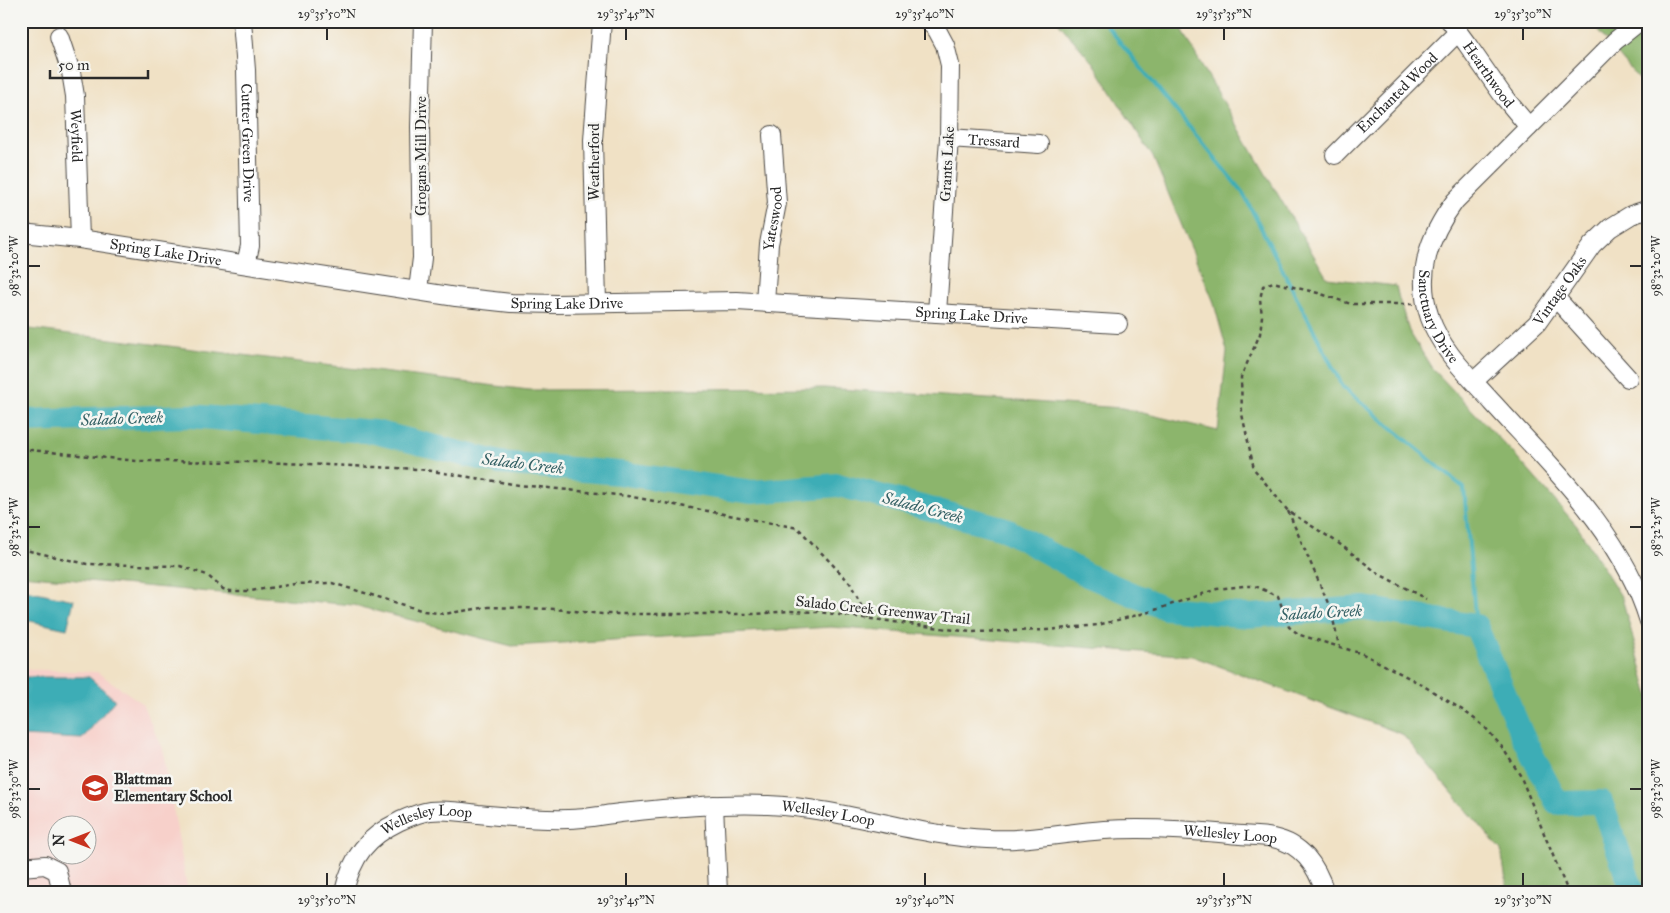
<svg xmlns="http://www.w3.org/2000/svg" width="1670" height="913" font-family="'IM FELL Great Primer',serif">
<rect width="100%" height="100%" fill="#f6f6f2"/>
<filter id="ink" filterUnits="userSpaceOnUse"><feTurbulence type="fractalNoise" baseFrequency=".02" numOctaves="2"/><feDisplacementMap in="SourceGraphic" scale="10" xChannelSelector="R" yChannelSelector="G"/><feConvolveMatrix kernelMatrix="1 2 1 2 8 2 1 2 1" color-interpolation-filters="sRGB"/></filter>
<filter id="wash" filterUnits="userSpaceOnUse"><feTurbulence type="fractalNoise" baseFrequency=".0096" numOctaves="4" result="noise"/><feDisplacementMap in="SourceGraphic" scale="20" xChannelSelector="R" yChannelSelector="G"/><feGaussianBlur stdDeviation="1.12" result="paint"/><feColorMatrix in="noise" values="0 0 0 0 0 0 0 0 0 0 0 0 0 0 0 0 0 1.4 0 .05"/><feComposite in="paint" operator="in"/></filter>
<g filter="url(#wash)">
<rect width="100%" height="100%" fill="#f0e1c5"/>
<!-- built -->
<path fill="#f7d0ca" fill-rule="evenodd" d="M 21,669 L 97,672 L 142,703 L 163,751 L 188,892 L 21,892 ZM 58,826 L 88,826 L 88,856 L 58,856 Z"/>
<!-- forest -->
<g fill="#8cb56c" stroke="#5c704c">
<path d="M 1057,21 L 1178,21 L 1197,57 L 1327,278 L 1396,286 L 1399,299 L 1409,331 L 1431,367 L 1515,455 L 1577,526 L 1622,598 L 1649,696 L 1649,892 L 1508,892 L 1501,850 L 1402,734 L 1192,656 L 831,627 L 512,646 L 353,605 L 21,575 L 21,328 L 529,390 L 824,388 L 1122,408 L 1218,431 L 1227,351 L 1213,300 L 1153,157 L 1093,63 Z"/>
<path d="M 1590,21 L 1649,21 L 1649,91 L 1597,30 Z"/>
</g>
<!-- water -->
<g fill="#3cadb6" stroke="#346c70">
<path d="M 21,589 L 74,600 L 67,629 L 21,619 Z"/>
<path d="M 21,677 L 89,677 L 115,700 L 82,739 L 21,736 Z"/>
</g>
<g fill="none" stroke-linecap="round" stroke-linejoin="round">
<!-- stream -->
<path stroke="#3cadb6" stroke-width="4" d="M 1103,21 L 1243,193 L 1343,387 L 1464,488 L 1476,626"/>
<!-- river -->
<path stroke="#3cadb6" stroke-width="24" d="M 21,421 L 190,416 L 375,432 L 500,463 L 619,473 L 752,492 L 838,485 L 1003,528 L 1089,576 L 1165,608 L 1248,616 L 1364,608 L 1476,626 L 1522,735 L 1557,803 L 1601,802 L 1633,892"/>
</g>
</g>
<g filter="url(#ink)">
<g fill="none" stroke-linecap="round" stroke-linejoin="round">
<defs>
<g id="minor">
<path id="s1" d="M 242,21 L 246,70 L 250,246 L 246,264"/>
<path d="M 928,21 L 937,30 L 945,45 L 950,65 L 949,138 L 937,313"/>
<path id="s2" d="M 1450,21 L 1467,44 L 1504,97 L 1529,127"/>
<path id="s3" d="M 1640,21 L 1615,41 L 1455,201 C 1429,236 1415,274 1430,318 C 1442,352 1470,377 1493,403 C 1553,469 1622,533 1649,621"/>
<path id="s4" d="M 59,36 L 71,72 L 75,96 L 80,239"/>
<path id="s5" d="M 949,138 L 1039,144"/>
<path id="s6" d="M 1335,155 L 1458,32"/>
<path id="s7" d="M 21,233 L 80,239 L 456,297 L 511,303 L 556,304 L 737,301 L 1118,324"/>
<path d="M 418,290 L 422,258 L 420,127 L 423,21"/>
<path d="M 1555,297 L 1628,378"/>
<path id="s8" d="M 765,302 L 769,244 L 777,203 L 772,135"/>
<path d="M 597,303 L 593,140 L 602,21"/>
<path id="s9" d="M 1474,381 L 1537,323 L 1592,245 L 1610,228 L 1631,215 L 1649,209"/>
<path d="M 714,805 L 718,892"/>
<path d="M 21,867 L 45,865 L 57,871 L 62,892"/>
<path id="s10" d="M 344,892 C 352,856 367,837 400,821 C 409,817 421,812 430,811 C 446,809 463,812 478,814 C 508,817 538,820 568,819 C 585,819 603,815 620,813 C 669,808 719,803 768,805 C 843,808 913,836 988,839 C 1027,841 1065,833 1104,830 C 1146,827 1188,830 1230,834 C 1244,836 1259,835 1273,838 C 1302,844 1316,865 1325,892"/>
</g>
</defs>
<!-- minor casing -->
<use href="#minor" stroke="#494642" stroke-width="20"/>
<!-- path -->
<g stroke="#494642" stroke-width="2.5" stroke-dasharray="4 4" stroke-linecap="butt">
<path d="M 1413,304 L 1351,304 L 1318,293 L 1273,282 L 1263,286 L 1260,299 L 1262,316 L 1260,334 L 1241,377 L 1242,414 L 1254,469 L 1288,511 L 1337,542 L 1379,574 L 1426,599"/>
<path d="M 21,449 L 137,461 L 261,462 L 419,469 L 519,485 L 627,496 L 798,528 L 850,583 L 868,618"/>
<path d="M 1288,511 L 1331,610 L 1339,646"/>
<path d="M 21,549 L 87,564 L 180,566 L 207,575 L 223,589 L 230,591 L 250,591 L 295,584 L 332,583 L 424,611 L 444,614 L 488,607 L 555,609 L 602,614 L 757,614 L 788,611 L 818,612 L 971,632 L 1047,630 L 1098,625 L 1149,612 L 1217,589 L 1244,586 L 1255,586 L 1278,596 L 1289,627 L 1300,635 L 1363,654 L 1419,683 L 1464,711 L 1484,726 L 1502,747 L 1520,775 L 1568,892"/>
</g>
<!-- minor -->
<use href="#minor" stroke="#fff" stroke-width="18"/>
</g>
</g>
<!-- ticks -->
<path fill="none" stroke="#2b2b2b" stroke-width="2" d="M 327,28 L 327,40M 626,28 L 626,40M 925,28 L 925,40M 1224,28 L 1224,40M 1523,28 L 1523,40M 28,266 L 40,266M 1630,266 L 1642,266M 28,527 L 40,527M 1630,527 L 1642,527M 28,789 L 40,789M 1630,789 L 1642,789M 327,873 L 327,886M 626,873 L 626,886M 925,873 L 925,886M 1224,873 L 1224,886M 1523,873 L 1523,886"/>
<!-- icons -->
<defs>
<symbol id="school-disc" viewBox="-11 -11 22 22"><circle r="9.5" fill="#c8321e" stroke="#f6f6f2"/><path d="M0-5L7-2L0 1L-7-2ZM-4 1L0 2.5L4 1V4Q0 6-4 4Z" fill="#fff"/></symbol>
</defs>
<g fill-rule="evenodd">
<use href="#school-disc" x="79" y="772" width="32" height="32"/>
</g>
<g text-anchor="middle" stroke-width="5" stroke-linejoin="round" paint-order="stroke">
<!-- street labels -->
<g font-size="15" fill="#2b2b2b" stroke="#f6f6f2">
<text dy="5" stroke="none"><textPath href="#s2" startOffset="66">Hearthwood</textPath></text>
<text dy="5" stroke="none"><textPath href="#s6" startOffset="88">Enchanted Wood</textPath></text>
<text dy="5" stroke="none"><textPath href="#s4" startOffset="102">Weyfield</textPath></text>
<text dy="5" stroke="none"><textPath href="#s5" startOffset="45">Tressard</textPath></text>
<text dy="5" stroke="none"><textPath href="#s1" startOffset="122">Cutter Green Drive</textPath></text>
<text transform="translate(421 156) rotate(-90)" y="5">Grogans Mill Drive</text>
<text transform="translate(594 162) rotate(-90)" y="5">Weatherford</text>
<text transform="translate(947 164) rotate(-87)" y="5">Grants Lake</text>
<text dy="5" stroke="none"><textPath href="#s8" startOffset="84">Yateswood</textPath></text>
<text dy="5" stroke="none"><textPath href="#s7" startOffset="146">Spring Lake Drive</textPath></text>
<text dy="5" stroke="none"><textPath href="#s9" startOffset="125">Vintage Oaks</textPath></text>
<text dy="5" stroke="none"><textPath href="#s7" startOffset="551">Spring Lake Drive</textPath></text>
<text dy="5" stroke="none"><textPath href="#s3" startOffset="384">Sanctuary Drive</textPath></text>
<text dy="5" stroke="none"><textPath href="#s7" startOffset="956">Spring Lake Drive</textPath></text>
<text transform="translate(883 610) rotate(6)" y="5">Salado Creek Greenway Trail</text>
<text dy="5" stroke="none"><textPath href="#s10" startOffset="526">Wellesley Loop</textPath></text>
<text dy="5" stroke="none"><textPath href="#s10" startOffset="121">Wellesley Loop</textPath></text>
<text dy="5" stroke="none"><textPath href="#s10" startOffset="931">Wellesley Loop</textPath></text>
</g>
<!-- poi labels -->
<g font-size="15" font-weight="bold" fill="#2b2b2b" stroke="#f6f6f2" text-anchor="start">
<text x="114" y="784">Blattman<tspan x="114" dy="17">Elementary School</tspan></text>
</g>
<!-- water labels -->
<g font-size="16" font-style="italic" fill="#325f63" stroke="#f6f6f2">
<text transform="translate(122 418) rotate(-2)" y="6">Salado Creek</text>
<text transform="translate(523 463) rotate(7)" y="6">Salado Creek</text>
<text transform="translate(923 507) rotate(15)" y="6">Salado Creek</text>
<text transform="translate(1321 612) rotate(-3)" y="6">Salado Creek</text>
</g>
</g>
<!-- margin -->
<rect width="1670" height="913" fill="none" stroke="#f6f6f2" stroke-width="55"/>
<!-- north arrow -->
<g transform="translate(72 840) rotate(270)"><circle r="24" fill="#f6f6f2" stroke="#a5a5a2"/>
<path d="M0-4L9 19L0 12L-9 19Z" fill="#c8321e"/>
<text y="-8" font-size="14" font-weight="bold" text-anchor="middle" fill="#2b2b2b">N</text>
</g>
<!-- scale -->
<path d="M50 70v8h98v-8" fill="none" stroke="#2b2b2b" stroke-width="2.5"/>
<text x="58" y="70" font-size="15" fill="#2b2b2b" stroke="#f6f6f2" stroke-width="4" paint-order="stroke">50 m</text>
<rect x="28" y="28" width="1614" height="858" fill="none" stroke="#2b2b2b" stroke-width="2"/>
<g font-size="12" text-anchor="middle" fill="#2b2b2b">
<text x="327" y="18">29°35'50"N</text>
<text x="626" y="18">29°35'45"N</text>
<text x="925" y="18">29°35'40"N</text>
<text x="1224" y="18">29°35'35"N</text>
<text x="1523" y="18">29°35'30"N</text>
<text transform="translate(1656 266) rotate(-90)" y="4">98°32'20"W</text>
<text transform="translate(14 266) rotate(-90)" y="4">98°32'20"W</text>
<text transform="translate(1656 527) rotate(-90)" y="4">98°32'25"W</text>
<text transform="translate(14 527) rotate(-90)" y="4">98°32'25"W</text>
<text transform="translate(1656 789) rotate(-90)" y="4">98°32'30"W</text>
<text transform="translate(14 789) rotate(-90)" y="4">98°32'30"W</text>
<text x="327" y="904">29°35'50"N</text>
<text x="626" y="904">29°35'45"N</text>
<text x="925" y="904">29°35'40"N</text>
<text x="1224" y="904">29°35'35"N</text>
<text x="1523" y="904">29°35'30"N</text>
</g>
</svg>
